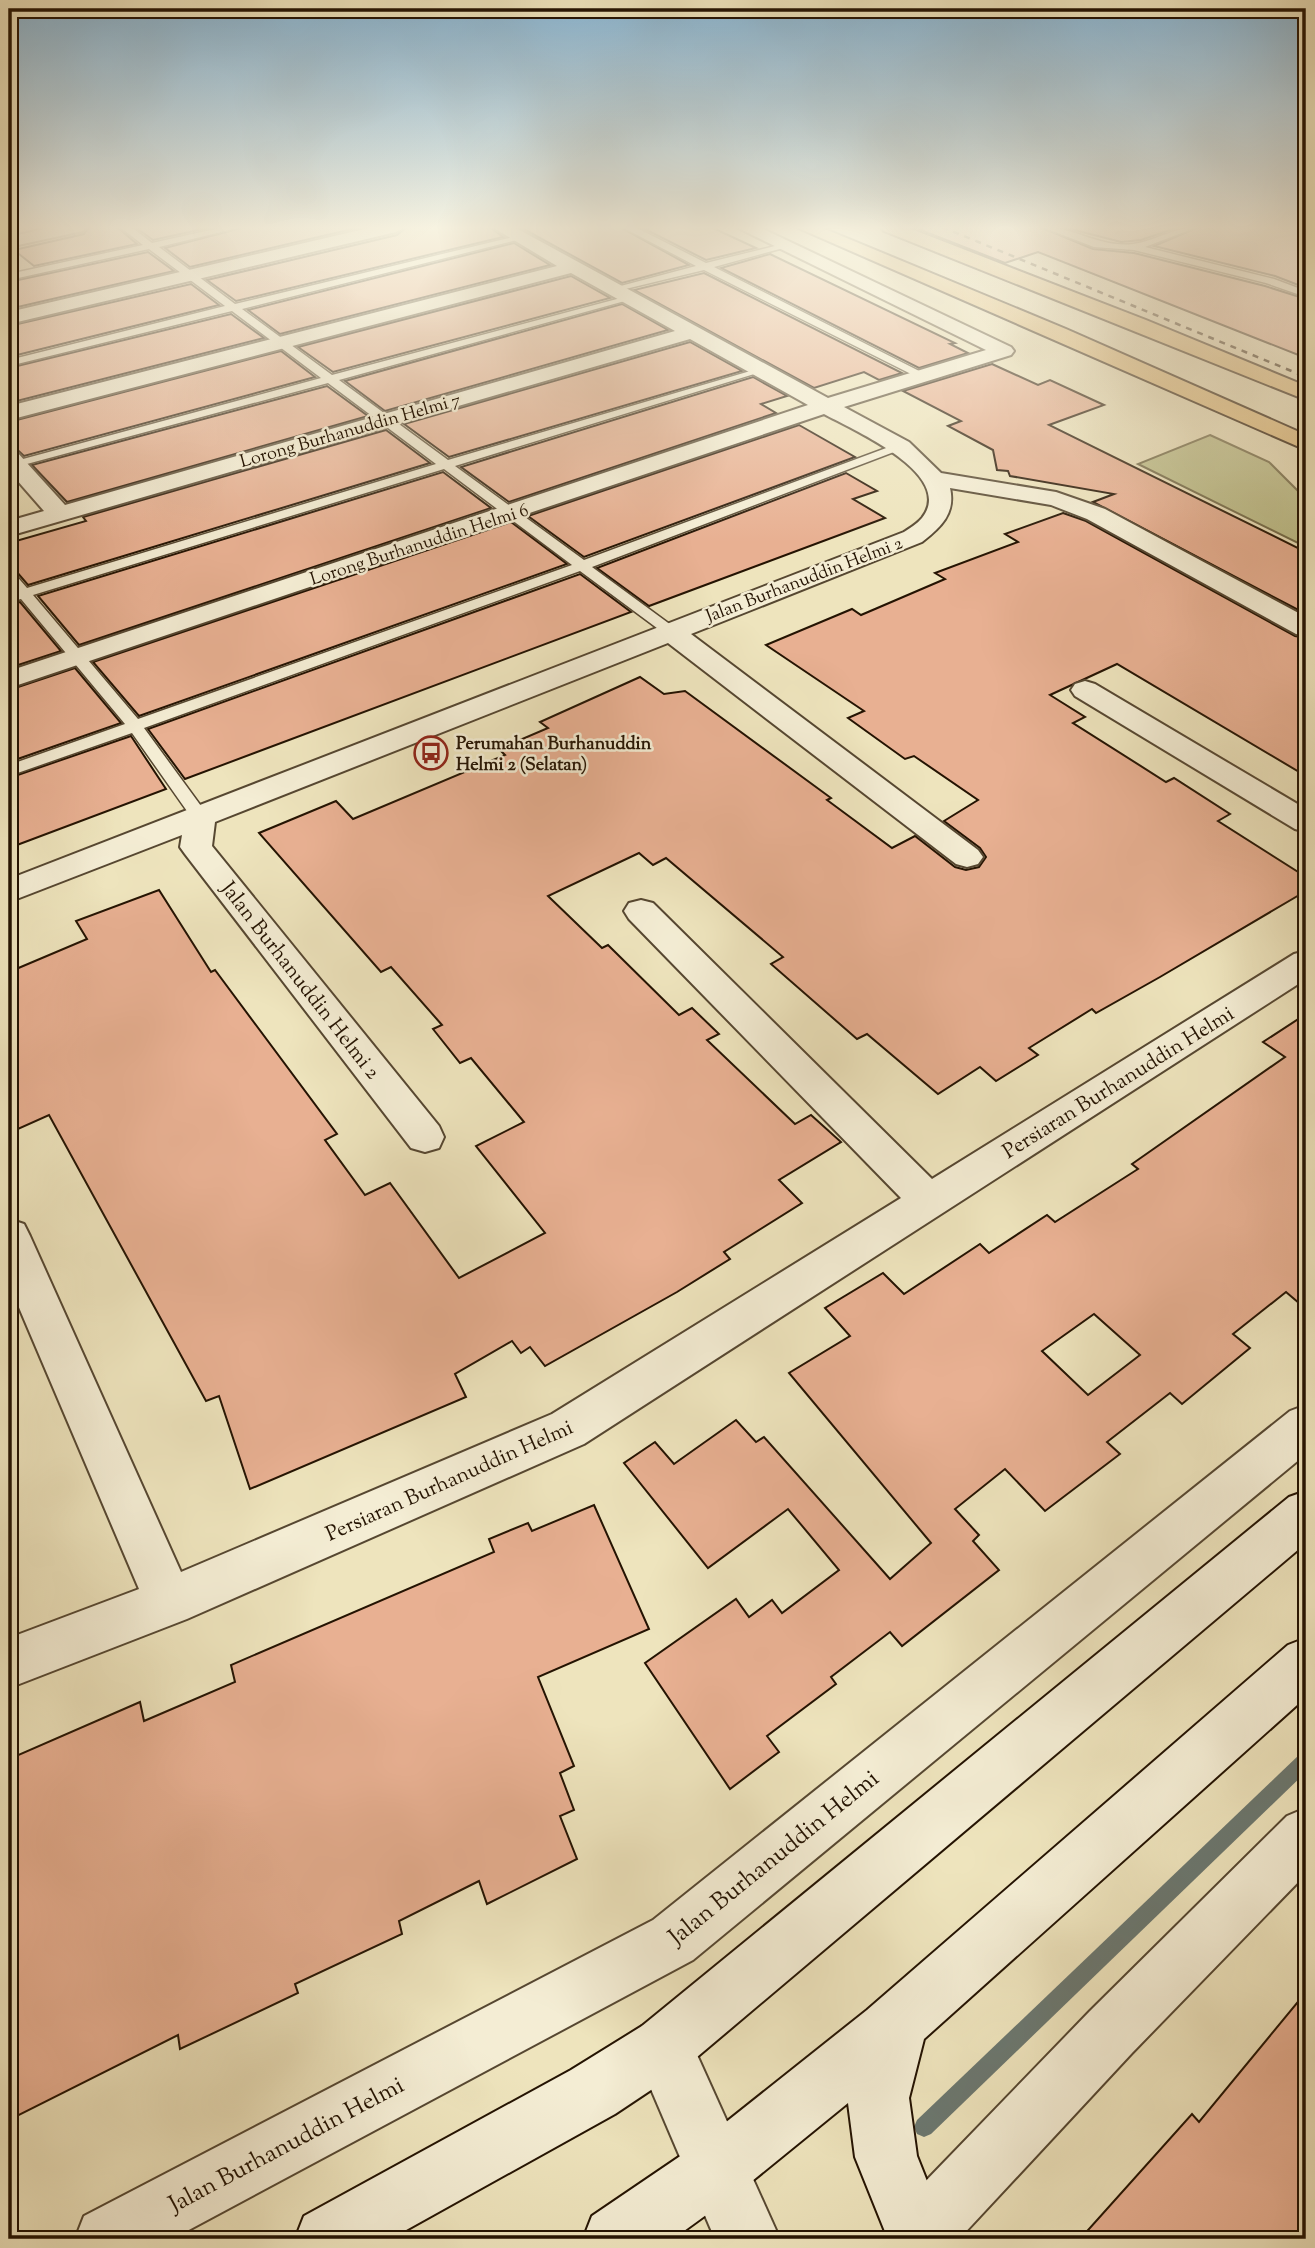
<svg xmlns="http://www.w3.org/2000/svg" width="1315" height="2248" font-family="'Sorts Mill Goudy',serif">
<rect width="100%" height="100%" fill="#eee4bd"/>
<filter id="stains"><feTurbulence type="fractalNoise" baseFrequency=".00286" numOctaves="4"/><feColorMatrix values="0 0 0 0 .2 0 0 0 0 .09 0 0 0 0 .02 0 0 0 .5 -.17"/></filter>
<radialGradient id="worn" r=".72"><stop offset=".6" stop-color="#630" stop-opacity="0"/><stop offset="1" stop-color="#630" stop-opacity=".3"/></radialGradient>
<!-- green -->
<path fill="#c0c28c" stroke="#726a47" stroke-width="2" d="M 1210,435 L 1269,462 L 1306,499 L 1306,547 L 1138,464 Z"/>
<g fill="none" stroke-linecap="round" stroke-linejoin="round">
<!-- stream -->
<path fill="#6c7870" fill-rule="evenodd" d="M 1306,1752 L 1306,1772 L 931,2134 L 924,2137 L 917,2134 L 914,2127 L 917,2120 L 1300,1754 Z"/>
</g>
<!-- building -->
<g fill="#e8b092" stroke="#241302" stroke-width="2" fill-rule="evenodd">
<path d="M 89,227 L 117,227 L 137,244 L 34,266 L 14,250 L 84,234 Z"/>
<path d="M 135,227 L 212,227 L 153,240 Z"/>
<path d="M 245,227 L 361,227 L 190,267 L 165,248 Z"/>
<path d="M 407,227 L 490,227 L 503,237 L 236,301 L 207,280 L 397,235 Z"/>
<path d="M 520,227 L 620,227 L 689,265 L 622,283 Z"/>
<path d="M 641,227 L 711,227 L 756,248 L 706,260 Z"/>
<path d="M 913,227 L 1040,227 L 1093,249 L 1134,253 L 1265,286 L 1306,299 L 1306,358 L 1038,252 L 1005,263 Z"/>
<path d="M 1063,227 L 1179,227 L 1141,240 L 1121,242 Z"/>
<path d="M 1199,227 L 1306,227 L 1306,288 L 1275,276 L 1154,246 Z"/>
<path d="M 514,243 L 550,265 L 280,334 L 248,310 Z"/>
<path d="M 148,252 L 174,271 L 9,309 L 9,282 Z"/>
<path d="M 770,254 L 955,343 L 950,344 L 968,353 L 919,368 L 721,268 Z"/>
<path d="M 704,273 L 902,373 L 879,380 L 864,372 L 814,388 L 634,290 Z"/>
<path d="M 571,276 L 610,298 L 333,372 L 298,347 Z"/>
<path d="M 191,284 L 219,305 L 9,357 L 9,326 Z"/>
<path d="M 622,304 L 668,330 L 385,411 L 345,381 Z"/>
<path d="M 231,314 L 264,338 L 9,403 L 9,368 Z"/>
<path d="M 690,342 L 742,371 L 449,457 L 404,424 Z"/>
<path d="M 281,351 L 315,377 L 24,456 L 9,442 L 9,422 Z"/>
<path d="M 992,364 L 1038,385 L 1050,380 L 1104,405 L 1049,425 L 1306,552 L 1306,614 L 1093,502 L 1114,494 L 1010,476 L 1008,471 L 997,470 L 993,450 L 948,426 L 961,421 L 903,391 Z"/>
<path d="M 753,377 L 787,396 L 761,404 L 776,413 L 509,502 L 461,467 Z"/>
<path d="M 327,386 L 368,416 L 67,502 L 32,465 Z"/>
<path d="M 799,425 L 855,457 L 584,557 L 528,516 Z"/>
<path d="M 386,430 L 430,463 L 28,585 L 16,571 L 9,570 L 9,543 L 86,521 L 83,517 Z"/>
<path d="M 443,472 L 491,508 L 79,645 L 38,596 Z"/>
<path d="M 846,473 L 877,491 L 853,499 L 885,518 L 649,606 L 597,568 Z"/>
<path d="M 1063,513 L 1086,521 L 1295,636 L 1306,638 L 1306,776 L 1117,664 L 1050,695 L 1085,717 L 1073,723 L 1166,782 L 1174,778 L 1230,814 L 1218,821 L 1306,877 L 1306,891 L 1160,977 L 1096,1013 L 1092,1009 L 1029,1048 L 1038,1055 L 996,1081 L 980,1067 L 938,1094 L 867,1034 L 857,1039 L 771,964 L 783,957 L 666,858 L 653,865 L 639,853 L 548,896 L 602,948 L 608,945 L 679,1015 L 692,1008 L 719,1034 L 707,1040 L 795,1124 L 811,1115 L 841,1142 L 779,1180 L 802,1203 L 724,1252 L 730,1259 L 677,1292 L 545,1366 L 530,1347 L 521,1353 L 512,1341 L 455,1374 L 466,1397 L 250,1489 L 219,1396 L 206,1401 L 49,1115 L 9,1133 L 9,972 L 87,939 L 76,921 L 159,890 L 211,972 L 215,970 L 337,1134 L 325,1140 L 365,1195 L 390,1183 L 459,1278 L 545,1233 L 476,1146 L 524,1122 L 471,1058 L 460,1063 L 433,1029 L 442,1025 L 391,967 L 381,972 L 259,833 L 336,801 L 353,819 L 505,755 L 499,749 L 548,728 L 540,722 L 640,677 L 664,694 L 685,691 L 831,798 L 827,800 L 892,848 L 915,836 L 955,867 L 966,870 L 979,867 L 986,857 L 980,848 L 944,821 L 978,800 L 914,756 L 905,759 L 848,718 L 864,711 L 766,645 L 852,609 L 861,615 L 945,579 L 935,573 L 1018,542 L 1005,534 Z"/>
<path d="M 511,522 L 567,564 L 139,716 L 93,662 Z"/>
<path d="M 580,574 L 631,612 L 185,779 L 148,729 Z"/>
<path d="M 20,602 L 61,651 L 9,668 L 9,604 Z"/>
<path d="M 75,668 L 121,723 L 9,762 L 9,690 Z"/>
<path d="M 131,736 L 166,789 L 9,848 L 9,778 Z"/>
<path d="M 1306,1014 L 1306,1309 L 1286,1292 L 1233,1334 L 1250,1348 L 1182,1404 L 1170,1393 L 1107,1442 L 1120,1454 L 1045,1511 L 1005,1469 L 955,1509 L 979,1535 L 973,1541 L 999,1570 L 902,1646 L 890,1632 L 831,1677 L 836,1684 L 767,1736 L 779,1752 L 730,1789 L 645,1663 L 736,1599 L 749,1617 L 772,1600 L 782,1613 L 839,1570 L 788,1509 L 708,1568 L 624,1463 L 655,1442 L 674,1464 L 736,1420 L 756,1442 L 764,1437 L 890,1579 L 931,1543 L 789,1373 L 850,1336 L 825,1308 L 883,1273 L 904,1294 L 980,1244 L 989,1253 L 1047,1215 L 1055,1222 L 1138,1169 L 1132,1164 L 1285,1057 L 1263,1042 ZM 1094,1314 L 1140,1355 L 1088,1395 L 1042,1351 Z"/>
<path d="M 594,1505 L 649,1629 L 538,1677 L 574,1766 L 560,1773 L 574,1810 L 560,1816 L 577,1859 L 487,1904 L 479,1881 L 399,1921 L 402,1934 L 295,1984 L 298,1993 L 180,2049 L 178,2035 L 9,2120 L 9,1813 L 15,1811 L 9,1759 L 140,1702 L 144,1721 L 235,1682 L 231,1665 L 494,1552 L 489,1539 L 528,1523 L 532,1531 Z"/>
<path d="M 1306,1992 L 1306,2239 L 1080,2239 L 1192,2114 L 1199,2122 Z"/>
</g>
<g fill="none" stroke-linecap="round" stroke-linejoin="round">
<defs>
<g id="lane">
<path d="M 120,227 L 131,227 L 152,243 L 224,227 L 242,227 L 159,247 L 235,304 L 521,235 L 521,239 L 242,309 L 332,375 L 632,295 L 632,299 L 339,380 L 448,460 L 764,367 L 764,371 L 455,466 L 584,560 L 897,444 L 907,447 L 592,567 L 675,628 L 675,634 L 665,634 L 580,571 L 144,728 L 209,817 L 206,821 L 194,821 L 132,733 L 9,776 L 9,765 L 125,724 L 21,599 L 9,602 L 9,593 L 15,592 L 9,585 L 9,572 L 14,573 L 27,588 L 436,464 L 328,383 L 12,468 L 12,462 L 321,378 L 232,311 L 9,366 L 9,360 L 225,306 L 149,249 L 9,280 L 9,274 L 143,245 ZM 444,469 L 572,565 L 138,719 L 33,595 Z"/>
<path d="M 622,227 L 635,227 L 706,263 L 787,243 L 787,247 L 714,267 L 929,376 L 919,378 L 704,270 L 613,292 L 613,288 L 696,266 Z"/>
<path d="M 1042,227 C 1074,227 1101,248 1133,244 C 1156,241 1174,227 1197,227 L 1145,247 L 1274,279 L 1306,291 L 1306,297 L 1266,283 L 1134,250 L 1094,247 Z"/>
</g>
<g id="street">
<path d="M 53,227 L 86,227 L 83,231 L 9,247 L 9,237 Z"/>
<path d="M 373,227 L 405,227 L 396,232 L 9,324 L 9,312 Z"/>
<path d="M 492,227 L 514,227 L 828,398 L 986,350 L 736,227 L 759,227 L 1011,347 L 1014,351 L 1011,355 L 844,407 L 909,442 L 941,473 L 1056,492 L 1105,509 L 1306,617 L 1306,636 L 1296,634 L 1087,519 L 1051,505 L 950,488 C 956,514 940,528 922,542 L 691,634 L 978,850 L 983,857 L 978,864 L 967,867 L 956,864 L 668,643 L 215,822 L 212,846 L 439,1126 L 444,1137 L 439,1148 L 425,1152 L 411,1148 L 185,854 L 180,847 L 182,835 L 9,902 L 9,879 L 904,532 C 910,528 917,524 922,518 C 957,474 851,429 824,414 L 9,688 L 9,671 L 808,405 L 690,339 L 9,536 L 9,521 L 44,511 L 9,471 L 9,450 L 17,452 L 65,505 L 675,331 L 571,273 L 9,420 L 9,406 L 557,266 Z"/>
<path d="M 1085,681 L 1095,684 L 1306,809 L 1306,832 L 1295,829 L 1075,696 L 1071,690 L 1075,684 Z"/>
<path d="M 641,900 L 653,903 L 932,1179 L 1294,954 L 1306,951 L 1306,979 L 584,1444 L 187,1619 L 9,1688 L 9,1638 L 139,1589 L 9,1284 L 9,1219 L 24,1224 L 30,1236 L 181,1572 L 552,1414 L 901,1198 L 629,919 L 624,911 L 629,903 Z"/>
<path d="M 1306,1405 L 1306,1454 L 693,1960 L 172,2239 L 75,2239 L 84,2216 L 653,1920 L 1290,1411 Z"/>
<path d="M 1306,1808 L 1306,1874 L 1132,2053 L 959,2239 L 883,2239 L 892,2216 L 1090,2011 L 1287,1816 Z"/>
<path d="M 663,2017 L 684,2026 L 780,2239 L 715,2239 L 633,2047 L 642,2026 Z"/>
</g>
<g id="secondary">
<path d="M 1306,1491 L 1306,1543 L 684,2068 L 615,2114 L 390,2239 L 295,2239 L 304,2216 L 571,2070 L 642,2026 L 1289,1497 Z"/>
<path d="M 1306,1638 L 1306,1697 L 924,2039 L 909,2098 L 917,2156 L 950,2239 L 888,2239 L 855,2157 L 848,2103 L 746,2186 L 673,2239 L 583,2239 L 592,2216 L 701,2142 L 867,2010 L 1288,1645 Z"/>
</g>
<g id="highway">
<path d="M 796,227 L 820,227 L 1066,329 L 1306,435 L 1306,450 Z"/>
<path d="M 881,227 L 906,227 L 1146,320 L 1306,386 L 1306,400 L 884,231 Z"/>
</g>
</defs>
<!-- lane casing -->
<use href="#lane" stroke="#564731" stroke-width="3"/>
<!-- street casing -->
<use href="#street" stroke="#564731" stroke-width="4"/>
<!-- secondary casing -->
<use href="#secondary" stroke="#241302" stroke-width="4"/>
<!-- highway casing -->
<use href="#highway" stroke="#241302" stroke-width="4"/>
<!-- lane -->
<use href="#lane" fill="#f4edd4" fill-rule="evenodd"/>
<!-- street -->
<use href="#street" fill="#f4edd4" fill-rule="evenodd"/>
<!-- secondary -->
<use href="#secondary" fill="#f4edd4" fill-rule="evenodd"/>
<!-- highway -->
<use href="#highway" fill="#e7c27e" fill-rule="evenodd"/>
<!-- rail -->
<path stroke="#241302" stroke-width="2.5" stroke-dasharray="6 6" stroke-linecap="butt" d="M 942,227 L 1306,377"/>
</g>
<!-- sky -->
<linearGradient id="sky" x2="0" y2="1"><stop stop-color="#89b7d6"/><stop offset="0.42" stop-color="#f7f3e1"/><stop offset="1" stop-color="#f7f3e1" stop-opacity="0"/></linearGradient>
<rect width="1315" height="542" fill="url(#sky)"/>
<!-- icons -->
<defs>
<symbol id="bus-ring" viewBox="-11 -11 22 22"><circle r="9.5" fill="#f4edd4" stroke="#8f2418" stroke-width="1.5"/><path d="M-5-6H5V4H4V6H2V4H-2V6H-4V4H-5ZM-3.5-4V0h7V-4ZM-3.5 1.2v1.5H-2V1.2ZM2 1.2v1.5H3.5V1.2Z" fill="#8f2418"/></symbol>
</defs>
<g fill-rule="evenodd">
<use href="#bus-ring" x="412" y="734" width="38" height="38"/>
</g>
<g text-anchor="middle" stroke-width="5" stroke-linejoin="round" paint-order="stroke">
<!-- far-street labels -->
<g font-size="18" fill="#241302" stroke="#f4edd4">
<text transform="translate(350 430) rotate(-16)" y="6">Lorong Burhanuddin Helmi 7</text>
<text transform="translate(419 544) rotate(-18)" y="6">Lorong Burhanuddin Helmi 6</text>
<text transform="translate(804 579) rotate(-21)" y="6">Jalan Burhanuddin Helmi 2</text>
</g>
<!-- far-poi labels -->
<g font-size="18" font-weight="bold" fill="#241302" stroke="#f4edd4" text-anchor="start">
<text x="456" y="749">Perumahan Burhanuddin<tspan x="456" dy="21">Helmi 2 (Selatan)</tspan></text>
</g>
<!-- street labels -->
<g font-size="21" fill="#241302" stroke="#f4edd4">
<text transform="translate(301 980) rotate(52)" y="7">Jalan Burhanuddin Helmi 2</text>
<text transform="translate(1118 1082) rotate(-32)" y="7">Persiaran Burhanuddin Helmi</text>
<text transform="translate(449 1480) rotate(-24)" y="7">Persiaran Burhanuddin Helmi</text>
</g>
<!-- near-street labels -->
<g font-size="24" fill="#241302" stroke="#f4edd4">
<text transform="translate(773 1857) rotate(-39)" y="8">Jalan Burhanuddin Helmi</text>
<text transform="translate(286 2144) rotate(-28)" y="8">Jalan Burhanuddin Helmi</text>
</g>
</g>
<!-- margin -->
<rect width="1315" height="2248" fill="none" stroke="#eee4bd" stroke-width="35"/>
<rect x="10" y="10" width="1294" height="2227" fill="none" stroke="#241302" stroke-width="3.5"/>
<rect x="18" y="18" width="1280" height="2213" fill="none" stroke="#241302" stroke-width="2"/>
<rect width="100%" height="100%" filter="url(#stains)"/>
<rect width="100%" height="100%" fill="url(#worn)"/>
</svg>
